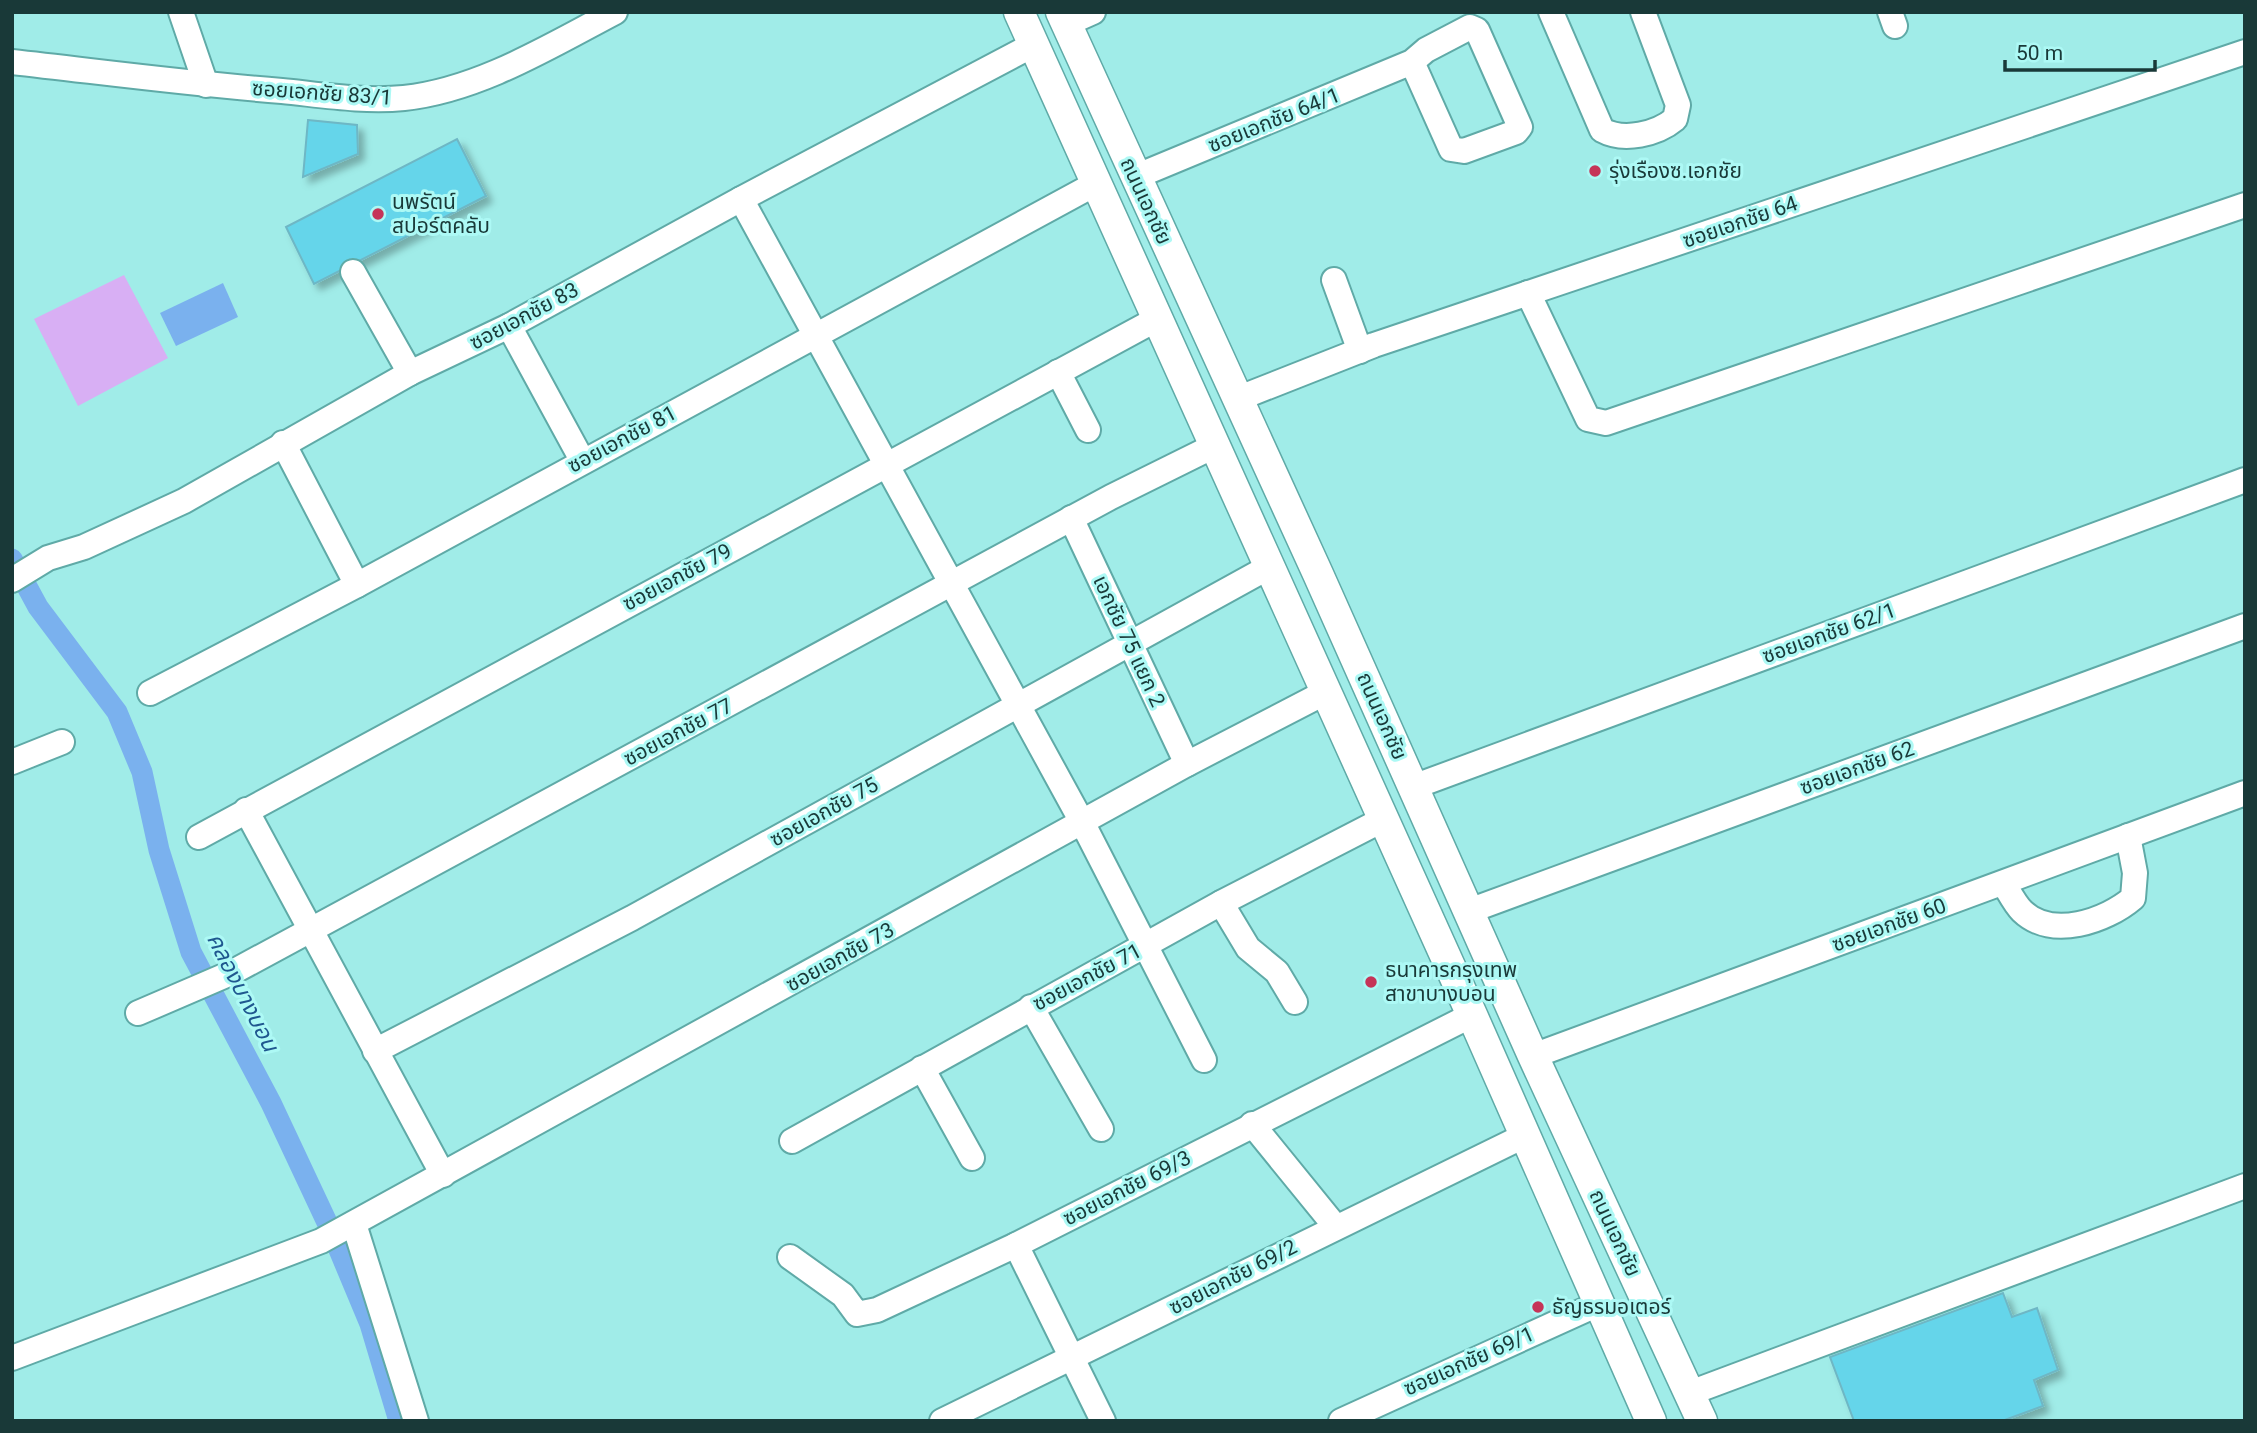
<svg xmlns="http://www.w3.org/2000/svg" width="2257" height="1433" font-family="Roboto,'Noto Sans Thai',sans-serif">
<defs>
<filter id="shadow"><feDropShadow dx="6" dy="6" stdDeviation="3.5" flood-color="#0004"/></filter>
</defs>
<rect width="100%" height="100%" fill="#a0ece8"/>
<!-- green -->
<path fill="#d8aff4" d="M 124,275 L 168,358 L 78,406 L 34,319 Z"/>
<!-- water -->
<path fill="#7ab1ee" d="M 223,283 L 238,317 L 176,346 L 160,313 Z"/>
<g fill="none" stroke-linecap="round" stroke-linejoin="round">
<!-- canal -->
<path stroke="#7ab1ee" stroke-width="21" d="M 12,559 L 38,607 L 117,712 L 142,772 L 159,850 L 191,952 L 271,1103 L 332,1233 L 370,1324 L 399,1421"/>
</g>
<!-- building -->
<g fill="#65d5ea" stroke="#6eb7c5" stroke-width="2" filter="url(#shadow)">
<path d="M 308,120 L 357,125 L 358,154 L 303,177 Z"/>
<path d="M 457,139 L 486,196 L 314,284 L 286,227 Z"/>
<path d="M 2003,1293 L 2012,1317 L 2037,1308 L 2058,1370 L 2034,1380 L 2043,1406 L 2002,1421 L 1854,1421 L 1830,1357 Z"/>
</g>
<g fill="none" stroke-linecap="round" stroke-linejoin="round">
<defs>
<g id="minor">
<path d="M 181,12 L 206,85"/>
<path d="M 1551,12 L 1602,130 C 1624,142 1657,134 1675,119 L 1678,105 L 1643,12"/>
<path d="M 1890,12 L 1895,26"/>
<path d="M 1066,24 L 1093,12"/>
<path d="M 12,62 C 102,72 192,84 282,91 C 322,95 364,102 404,98 C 479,90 550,46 615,12"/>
<path d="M 1135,177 L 1412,62 L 1426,50 L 1470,27 L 1477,30 L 1520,127 L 1516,132 L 1464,151 L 1451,149 L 1412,62"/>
<path d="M 741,199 L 1082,822 L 1204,1060"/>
<path d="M 353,272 L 410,373"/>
<path d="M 1334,280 L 1360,351"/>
<path d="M 1528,293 L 1588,419 L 1606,423 L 2245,205"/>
<path d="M 509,326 L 582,460"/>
<path d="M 1058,372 L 1088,430"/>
<path d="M 1237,399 L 1374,345 L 2245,52"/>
<path d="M 283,443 L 357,585"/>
<path d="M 1071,518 L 1187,764"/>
<path d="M 12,580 L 48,558 L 84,547 L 184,501 L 410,373 L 509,326 L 741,199 L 1033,45"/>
<path d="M 150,693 L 357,585 L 1095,184"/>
<path d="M 12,762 L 62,742"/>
<path d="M 1413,787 L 2245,480"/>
<path d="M 246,810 L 443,1175"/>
<path d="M 199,837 L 1157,319"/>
<path d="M 2004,884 C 2009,892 2015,904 2022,911 C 2052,940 2106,921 2133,898 L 2135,873 L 2128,836"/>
<path d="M 1221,903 L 1248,948 L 1277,972 L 1295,1002"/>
<path d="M 1469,911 L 2245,626"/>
<path d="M 1031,1007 L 1101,1129"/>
<path d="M 138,1013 L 231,973 L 1111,497 L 1214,446"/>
<path d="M 375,1051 L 632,918 L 1269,567"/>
<path d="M 1533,1056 L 2245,793"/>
<path d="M 922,1068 L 972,1158"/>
<path d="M 1252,1124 L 1335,1226"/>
<path d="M 792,1141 L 1221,903 L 1384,819"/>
<path d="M 354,1224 L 416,1421"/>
<path d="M 1016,1245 L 1103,1421"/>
<path d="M 790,1257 L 843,1295 L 857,1314 L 877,1310 L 1016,1245 L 1472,1015"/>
<path d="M 12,1358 L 321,1241 L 1187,764 L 1326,692"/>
<path d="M 1690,1393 L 2245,1186"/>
<path d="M 942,1421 L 1526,1135"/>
<path d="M 1341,1421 L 1598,1304"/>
</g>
<g id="major">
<path d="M 1019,12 L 1472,1015 L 1651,1421"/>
<path d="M 1061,12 L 1318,574 L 1533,1056 L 1702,1421"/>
</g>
</defs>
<!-- minor casing -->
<use href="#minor" stroke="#5faaa7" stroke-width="28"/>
<!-- major casing -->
<use href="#major" stroke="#5faaa7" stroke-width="33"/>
<!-- minor -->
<use href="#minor" stroke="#fff" stroke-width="24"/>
<!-- major -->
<use href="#major" stroke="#fff" stroke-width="30"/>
</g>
<!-- markers -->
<g fill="#c53558" stroke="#adf9f5" stroke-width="2.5">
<circle cx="1595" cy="171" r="7"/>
<circle cx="378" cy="214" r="7"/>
<circle cx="1371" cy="982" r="7"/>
<circle cx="1538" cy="1307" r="7"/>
</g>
<g text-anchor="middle" stroke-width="6" stroke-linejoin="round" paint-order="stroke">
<!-- street labels -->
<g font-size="21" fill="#193938" stroke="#adf9f5">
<text transform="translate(322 93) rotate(4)" y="7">ซอยเอกชัย 83/1</text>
<text transform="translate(1274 120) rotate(-22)" y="7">ซอยเอกชัย 64/1</text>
<text transform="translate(1146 201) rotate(65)" y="7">ถนนเอกชัย</text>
<text transform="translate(1740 222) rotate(-19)" y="7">ซอยเอกชัย 64</text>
<text transform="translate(524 316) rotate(-28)" y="7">ซอยเอกชัย 83</text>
<text transform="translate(622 439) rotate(-28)" y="7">ซอยเอกชัย 81</text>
<text transform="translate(677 577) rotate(-28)" y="7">ซอยเอกชัย 79</text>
<text transform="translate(1829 633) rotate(-20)" y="7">ซอยเอกชัย 62/1</text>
<text transform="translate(1129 641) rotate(65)" y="7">เอกชัย 75 แยก 2</text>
<text transform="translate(1382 716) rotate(66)" y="7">ถนนเอกชัย</text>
<text transform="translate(678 732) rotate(-28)" y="7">ซอยเอกชัย 77</text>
<text transform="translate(1857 768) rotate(-20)" y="7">ซอยเอกชัย 62</text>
<text transform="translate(824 812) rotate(-29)" y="7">ซอยเอกชัย 75</text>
<text transform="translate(1889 925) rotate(-20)" y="7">ซอยเอกชัย 60</text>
<text transform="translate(840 957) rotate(-29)" y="7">ซอยเอกชัย 73</text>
<text transform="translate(1087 977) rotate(-28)" y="7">ซอยเอกชัย 71</text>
<text transform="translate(1127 1188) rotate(-27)" y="7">ซอยเอกชัย 69/3</text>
<text transform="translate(1615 1233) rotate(65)" y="7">ถนนเอกชัย</text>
<text transform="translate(1233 1277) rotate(-27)" y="7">ซอยเอกชัย 69/2</text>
<text transform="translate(1469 1361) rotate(-24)" y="7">ซอยเอกชัย 69/1</text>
</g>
<!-- poi labels -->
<g font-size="21" fill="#193938" stroke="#adf9f5" text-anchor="start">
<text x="1609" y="178">รุ่งเรืองซ.เอกชัย</text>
<text x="392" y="209">นพรัตน์<tspan x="392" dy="24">สปอร์ตคลับ</tspan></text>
<text x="1385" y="977">ธนาคารกรุงเทพ<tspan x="1385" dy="24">สาขาบางบอน</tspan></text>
<text x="1552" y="1314">ธัญธรมอเตอร์</text>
</g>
<!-- water labels -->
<g font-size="23" font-style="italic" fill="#1f578f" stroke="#adf9f5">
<text transform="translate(243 992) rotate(63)" y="8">คลองบางบอน</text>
</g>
</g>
<!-- border -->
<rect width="2257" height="1433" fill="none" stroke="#193938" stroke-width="28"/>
<!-- scale -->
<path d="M2005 60v10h150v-10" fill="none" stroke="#193938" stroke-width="3.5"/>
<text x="2016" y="60" font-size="21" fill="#193938" stroke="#adf9f5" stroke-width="5" paint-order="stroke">50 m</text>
</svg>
